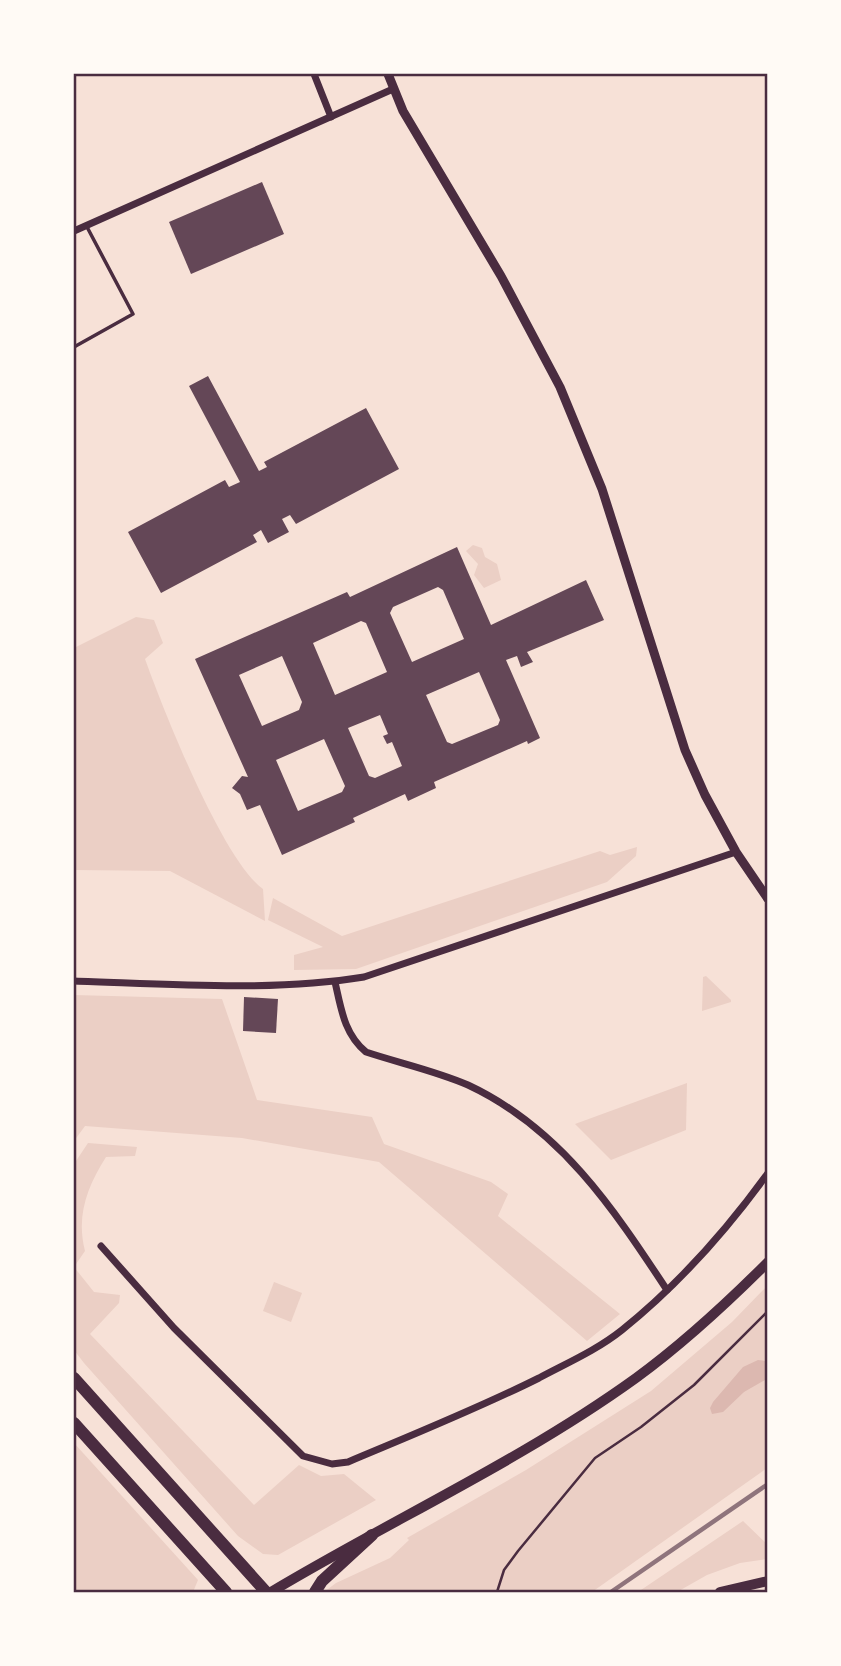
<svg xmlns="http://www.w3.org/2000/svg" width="841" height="1666" font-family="Jost,sans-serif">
<rect width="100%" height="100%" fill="#f7e1d7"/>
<!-- green -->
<g fill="#ebcfc5">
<path d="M 473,545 L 482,548 L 485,557 L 497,564 L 501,580 L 484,588 L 474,575 L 478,564 L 466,551 Z"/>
<path d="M 136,617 L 154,620 L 163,643 L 145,659 C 163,709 223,861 263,889 L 265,921 L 170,871 L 74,870 L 74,648 Z"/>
<path d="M 637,847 L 636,856 L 607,882 L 356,969 L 294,970 L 294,955 L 323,947 L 268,920 L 273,898 L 342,936 L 600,851 L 610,855 Z"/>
<path d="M 706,976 L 731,1000 L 731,1002 L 702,1011 L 703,977 Z"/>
<path d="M 74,995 L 222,999 L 257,1100 L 372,1117 L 384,1144 L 491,1182 L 508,1194 L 498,1216 L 620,1314 L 587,1341 L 379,1162 L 242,1138 L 85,1126 L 74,1141 Z"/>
<path d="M 687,1083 L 686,1130 L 611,1160 L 575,1124 Z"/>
<path d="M 88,1143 L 137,1147 L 135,1156 L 106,1157 C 87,1187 76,1216 85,1251 L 74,1267 L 94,1292 L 120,1295 L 119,1303 L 90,1334 L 254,1505 L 299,1465 L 321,1476 L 344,1474 L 376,1500 L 278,1555 L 263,1554 L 238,1536 L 84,1363 L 74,1350 L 74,1164 Z"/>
<path d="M 274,1282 L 302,1293 L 291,1322 L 263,1311 Z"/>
<path d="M 767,1286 L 767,1468 L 592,1592 L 324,1592 L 336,1583 L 390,1558 L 409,1540 L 407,1538 L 526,1470 L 651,1391 L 732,1322 Z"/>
<path d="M 74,1443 L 198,1580 L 193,1592 L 74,1592 Z"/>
<path d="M 743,1521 L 767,1544 L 767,1559 L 740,1563 L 707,1575 L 677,1592 L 638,1592 Z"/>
</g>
<!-- water -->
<path fill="#dcb8b0" d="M 758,1360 L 765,1361 L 768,1374 L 765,1380 L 744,1392 L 723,1412 L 712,1414 L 710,1408 L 713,1402 L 743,1367 Z"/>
<!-- building -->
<g fill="#644757" fill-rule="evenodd">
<path d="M 262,182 L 284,234 L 191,274 L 169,222 Z"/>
<path d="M 208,376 L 259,471 L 267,467 L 264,462 L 366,408 L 399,469 L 296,524 L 290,515 L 282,519 L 289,532 L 268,543 L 261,530 L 253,535 L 257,542 L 161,593 L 128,532 L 225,480 L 229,487 L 240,482 L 189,386 Z"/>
<path d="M 457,547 L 491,625 L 586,580 L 604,620 L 527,652 L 533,662 L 521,667 L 517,656 L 506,660 L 540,738 L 528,744 L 527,741 L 434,782 L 436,788 L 408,801 L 405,794 L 353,818 L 355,822 L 282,855 L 260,805 L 247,810 L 240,794 L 232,788 L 242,776 L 248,777 L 195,659 L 347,592 L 350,597 ZM 438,587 L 443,590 L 464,639 L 412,662 L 390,613 L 393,607 ZM 361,621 L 366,623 L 387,672 L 335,695 L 313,643 ZM 282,656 L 302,702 L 299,710 L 262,726 L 239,675 ZM 479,672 L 500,720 L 498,725 L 452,744 L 447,742 L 426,695 ZM 380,715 L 388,734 L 383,736 L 387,744 L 392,742 L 402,766 L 375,778 L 369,776 L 348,728 ZM 324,739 L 345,786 L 342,792 L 298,811 L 276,760 Z"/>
<path d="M 244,997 L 278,999 L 276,1033 L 243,1031 Z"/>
</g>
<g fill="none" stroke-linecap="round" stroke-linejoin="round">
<!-- path -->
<path stroke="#4a2c40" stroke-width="2.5" d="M 497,1592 L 504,1570 L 518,1551 L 595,1458 L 641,1427 L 694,1385 L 768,1311"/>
<!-- service -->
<path stroke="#4a2c40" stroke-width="3.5" d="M 74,347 L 133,314 L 87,227"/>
<!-- minor -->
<g stroke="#4a2c40" stroke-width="7">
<path d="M 314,74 L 331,117"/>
<path d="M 74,231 L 393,89"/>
<path d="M 74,981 C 167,984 272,992 364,977 L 736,852"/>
<path d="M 335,982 C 341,1008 344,1034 366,1052 C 399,1063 436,1071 468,1085 C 560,1128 613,1208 667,1290"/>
<path d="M 101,1246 L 174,1328 L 303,1456 L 332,1464 L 348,1462 C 412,1435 477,1409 539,1378 C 567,1363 597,1350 622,1330 C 678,1285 726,1231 768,1173"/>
</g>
<!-- tertiary -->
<path stroke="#4a2c40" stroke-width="9" d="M 388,74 L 403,111 L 501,276 L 560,387 L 602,489 L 685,750 L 705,795 L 736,852 L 768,899"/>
<!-- secondary -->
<g stroke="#4a2c40" stroke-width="10">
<path d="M 271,1592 C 391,1520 521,1461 636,1378 C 684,1343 726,1304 768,1262"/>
<path d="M 720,1592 L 768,1581"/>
</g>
<!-- primary -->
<g stroke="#4a2c40" stroke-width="12">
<path d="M 74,1378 L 266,1592"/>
<path d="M 74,1423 L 226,1592"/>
<path d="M 315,1592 L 322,1581 L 372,1535"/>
</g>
<!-- rail -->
<path stroke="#8f747c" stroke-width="4.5" d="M 611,1592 L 768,1484"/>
</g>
<!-- border -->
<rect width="841" height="1666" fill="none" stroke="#fffaf5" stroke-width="150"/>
<rect x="75" y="75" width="691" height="1516" fill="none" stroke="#4a2c40" stroke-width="2.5"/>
</svg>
